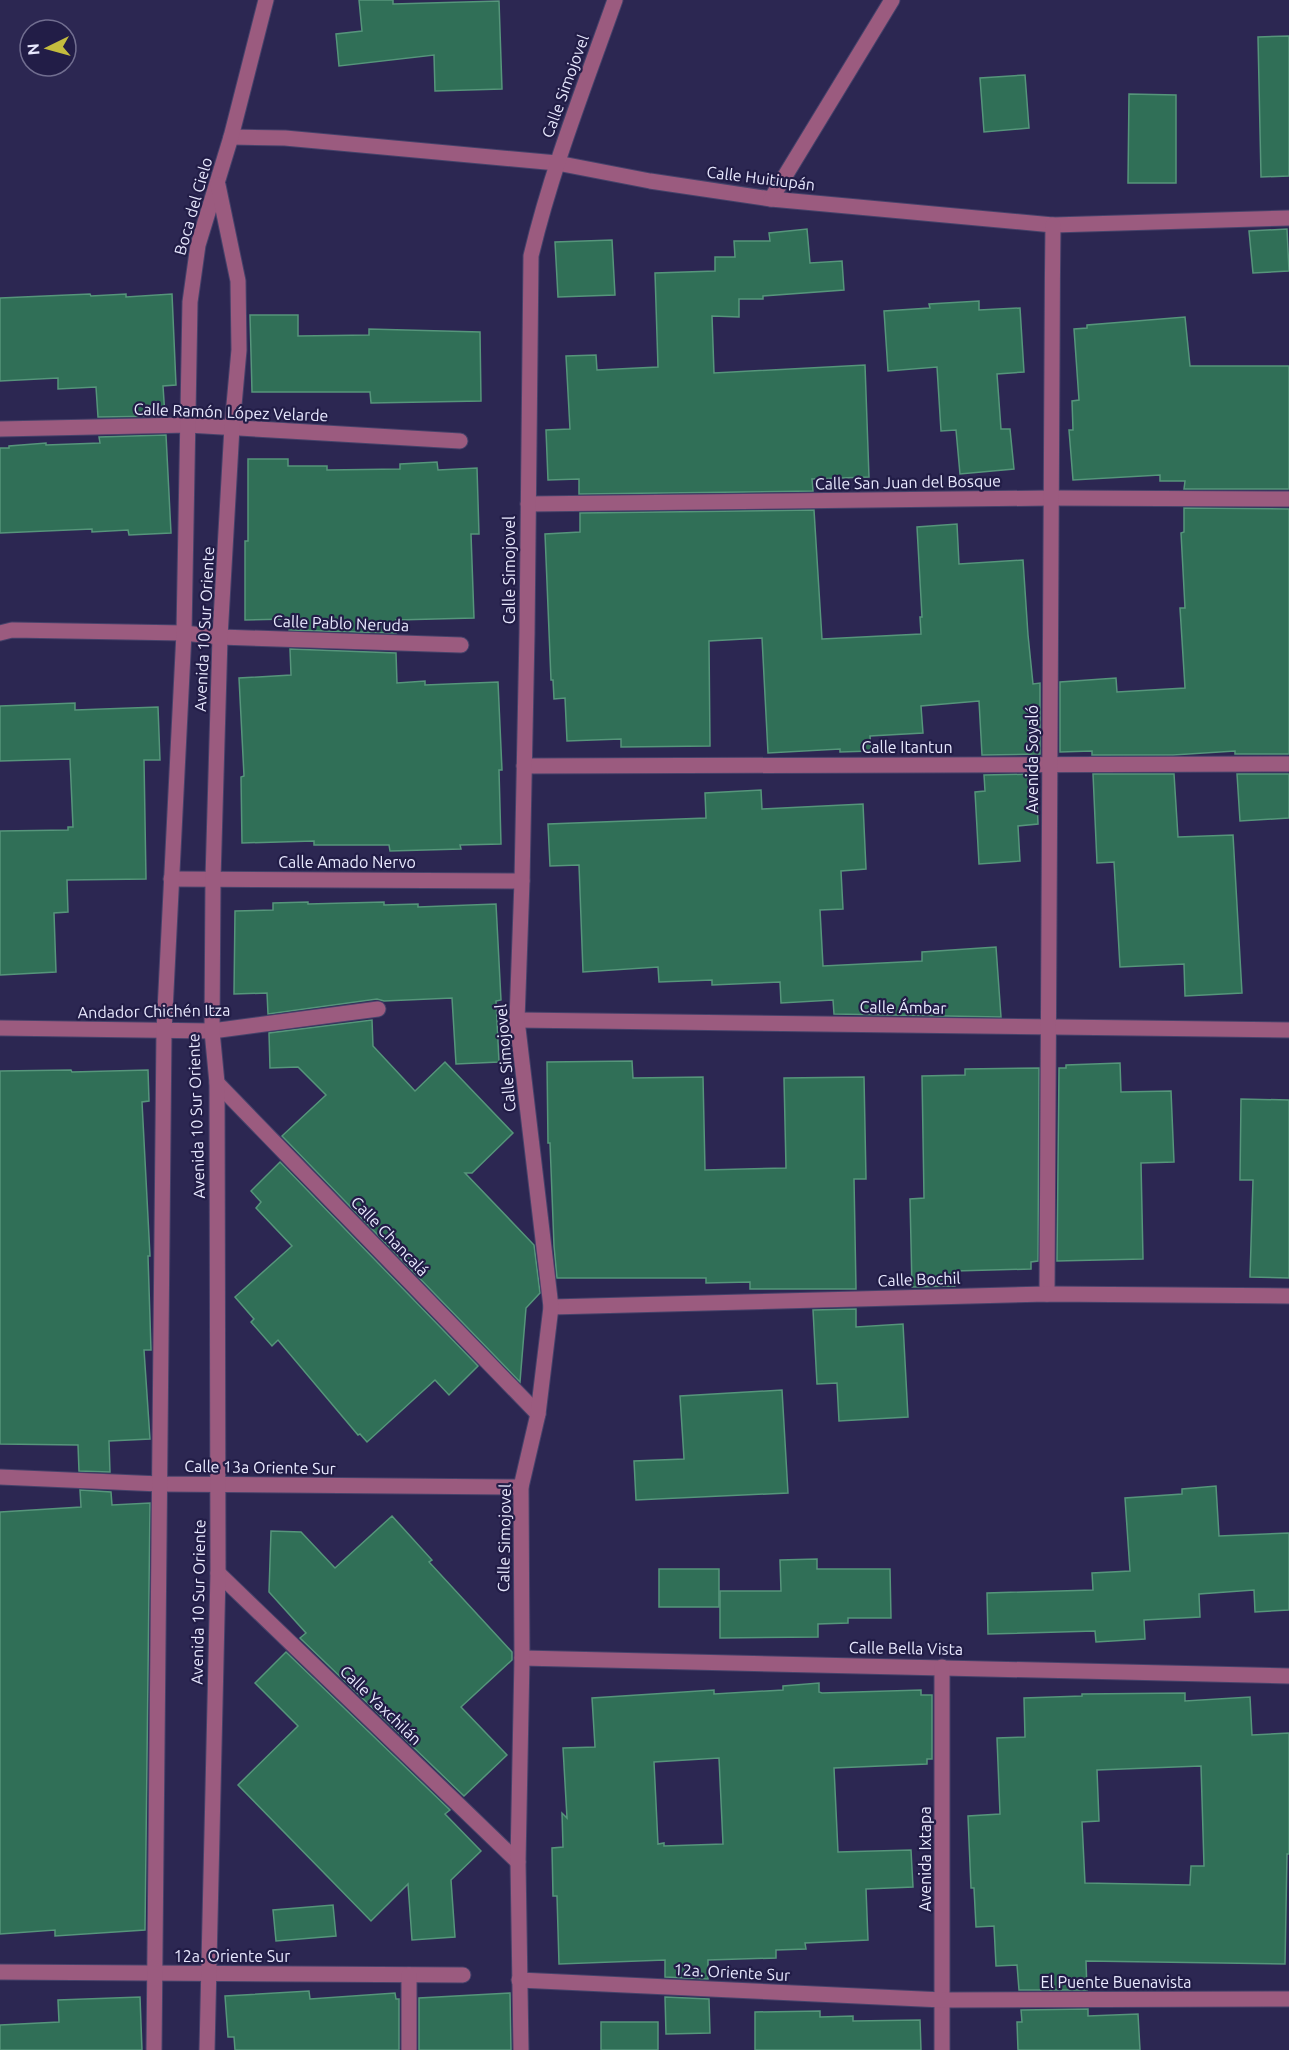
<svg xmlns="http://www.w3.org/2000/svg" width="1289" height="2050" font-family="Ubuntu,sans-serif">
<rect width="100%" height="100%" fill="#2c2752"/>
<!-- building -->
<g fill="#306f57" stroke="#56957b" stroke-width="1.5" fill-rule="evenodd">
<path d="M 359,0 L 393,0 L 393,4 L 499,1 L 502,89 L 435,91 L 434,55 L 339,66 L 336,34 L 362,31 Z"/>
<path d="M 1289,36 L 1289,176 L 1261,177 L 1258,37 Z"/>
<path d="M 1025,75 L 1029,128 L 984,132 L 980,78 Z"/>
<path d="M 1129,94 L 1176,95 L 1176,183 L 1128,183 Z"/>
<path d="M 807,229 L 810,263 L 842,261 L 844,290 L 763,296 L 763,299 L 739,299 L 739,317 L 712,316 L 714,373 L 865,365 L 869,477 L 812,479 L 813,491 L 579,494 L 579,479 L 548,480 L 546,430 L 570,429 L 566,356 L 596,355 L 597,370 L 658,367 L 655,273 L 715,271 L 715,257 L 735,257 L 734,241 L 770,241 L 769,233 Z"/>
<path d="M 1287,229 L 1289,271 L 1253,273 L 1249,231 Z"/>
<path d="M 612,240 L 615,295 L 558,297 L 555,242 Z"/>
<path d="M 90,294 L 91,296 L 126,294 L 126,297 L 172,294 L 176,385 L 163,386 L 165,416 L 98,417 L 96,387 L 58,389 L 58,378 L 0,381 L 0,298 Z"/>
<path d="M 979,301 L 979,310 L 1020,308 L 1024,372 L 997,374 L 1001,429 L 1010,429 L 1014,469 L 960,474 L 956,430 L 941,431 L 937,367 L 888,371 L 884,311 L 930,308 L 929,304 Z"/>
<path d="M 250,315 L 298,315 L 298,336 L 369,335 L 369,329 L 480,332 L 481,401 L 371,403 L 370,392 L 252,392 Z"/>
<path d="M 1185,317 L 1190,366 L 1289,366 L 1289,489 L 1184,489 L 1185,481 L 1160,481 L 1160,475 L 1073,480 L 1069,430 L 1073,430 L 1072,401 L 1079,400 L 1074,329 L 1087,328 L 1087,325 Z"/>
<path d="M 166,435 L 171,533 L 129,535 L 128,530 L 92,532 L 92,529 L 0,533 L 0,448 L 9,448 L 9,446 L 46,443 L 46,445 L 100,443 L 99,437 Z"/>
<path d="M 248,459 L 288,459 L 288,466 L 327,466 L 327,470 L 400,469 L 400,464 L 437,462 L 438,470 L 477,468 L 479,534 L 471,534 L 474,618 L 396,620 L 396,633 L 289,630 L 289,619 L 245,620 L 245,541 L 248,541 Z"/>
<path d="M 1184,508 L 1289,509 L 1289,754 L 1235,754 L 1235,751 L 1173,755 L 1092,755 L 1092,751 L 1060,752 L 1060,682 L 1116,678 L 1117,692 L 1185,688 L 1180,608 L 1185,608 L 1181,533 L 1184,532 Z"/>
<path d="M 814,510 L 822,639 L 921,634 L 920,617 L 922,617 L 917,527 L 957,524 L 959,564 L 1023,560 L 1028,635 L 1033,684 L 1040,683 L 1040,754 L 982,755 L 979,701 L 921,706 L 923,733 L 870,736 L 871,751 L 840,752 L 840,749 L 768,753 L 762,638 L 709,641 L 710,746 L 621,747 L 621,739 L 567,741 L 565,698 L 554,699 L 553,680 L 551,680 L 545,534 L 580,532 L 580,513 Z"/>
<path d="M 290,649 L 396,653 L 397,683 L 425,681 L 425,685 L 498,682 L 502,770 L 499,770 L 501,844 L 460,845 L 461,849 L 390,851 L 389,845 L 314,845 L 314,841 L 242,843 L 241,777 L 244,776 L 239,678 L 291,675 Z"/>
<path d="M 75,703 L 75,710 L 158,707 L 160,760 L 144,760 L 146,879 L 67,880 L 68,912 L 54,913 L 56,972 L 0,975 L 0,831 L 68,830 L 68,827 L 73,827 L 70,759 L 0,761 L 0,706 Z"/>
<path d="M 1036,774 L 1038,824 L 1018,826 L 1020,861 L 979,864 L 975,792 L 985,791 L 984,775 Z"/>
<path d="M 1093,774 L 1174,774 L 1178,837 L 1233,835 L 1242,993 L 1185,996 L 1184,964 L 1120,967 L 1114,862 L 1097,863 Z"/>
<path d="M 1237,774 L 1289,774 L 1289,818 L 1240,821 Z"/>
<path d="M 761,790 L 762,809 L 863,804 L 866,869 L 841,871 L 843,909 L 820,910 L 823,966 L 922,961 L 922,952 L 996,947 L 1001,1017 L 834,1014 L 833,1000 L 781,1003 L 780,982 L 712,985 L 712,980 L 659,982 L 658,967 L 583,972 L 579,865 L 550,866 L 548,824 L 706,818 L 705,793 Z"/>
<path d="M 308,902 L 308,904 L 384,902 L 384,905 L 418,904 L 418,907 L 496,904 L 501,1000 L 496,1001 L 499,1062 L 456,1064 L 452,998 L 384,1001 L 377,999 L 268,1014 L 267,993 L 234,994 L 235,911 L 273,910 L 273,903 Z"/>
<path d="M 372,1020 L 373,1046 L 415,1091 L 445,1062 L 513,1133 L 472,1173 L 465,1173 L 534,1245 L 540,1293 L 526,1308 L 520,1382 L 282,1136 L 326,1095 L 298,1067 L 270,1068 L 269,1033 Z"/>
<path d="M 632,1061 L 633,1078 L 703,1077 L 705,1170 L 786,1168 L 784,1078 L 864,1077 L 866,1179 L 854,1179 L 856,1289 L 750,1289 L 750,1282 L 706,1283 L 706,1278 L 557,1278 L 554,1246 L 550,1143 L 548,1143 L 547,1062 Z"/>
<path d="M 1120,1063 L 1121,1092 L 1171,1091 L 1174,1162 L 1141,1163 L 1143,1259 L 1057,1261 L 1059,1068 L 1066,1068 L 1066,1065 Z"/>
<path d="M 1039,1068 L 1038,1261 L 1031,1262 L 1031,1269 L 955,1271 L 955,1286 L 912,1287 L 910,1199 L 924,1198 L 922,1076 L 965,1075 L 965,1069 Z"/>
<path d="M 71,1070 L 72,1072 L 148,1070 L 149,1101 L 142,1102 L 150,1256 L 148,1256 L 151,1350 L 144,1350 L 150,1439 L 109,1441 L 110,1472 L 79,1471 L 78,1445 L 0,1444 L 0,1071 Z"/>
<path d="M 1241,1099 L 1289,1100 L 1289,1278 L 1250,1277 L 1253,1180 L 1240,1180 Z"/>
<path d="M 280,1162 L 478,1366 L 449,1395 L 435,1380 L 367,1442 L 360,1434 L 358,1435 L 278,1340 L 272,1346 L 251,1322 L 254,1319 L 235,1297 L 292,1246 L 256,1208 L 261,1202 L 251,1191 Z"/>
<path d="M 856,1309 L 856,1327 L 903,1324 L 908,1417 L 839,1421 L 837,1383 L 817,1384 L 813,1310 Z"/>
<path d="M 782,1390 L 788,1493 L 636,1500 L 634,1461 L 684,1459 L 680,1396 Z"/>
<path d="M 1216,1486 L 1219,1536 L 1289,1533 L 1289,1610 L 1255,1612 L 1254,1590 L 1199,1594 L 1200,1617 L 1144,1620 L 1145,1639 L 1096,1642 L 1095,1631 L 988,1634 L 987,1593 L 1093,1590 L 1092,1573 L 1130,1571 L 1125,1498 L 1182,1494 L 1182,1489 Z"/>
<path d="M 80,1490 L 111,1492 L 112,1505 L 150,1503 L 145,1930 L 55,1936 L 55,1930 L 0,1934 L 0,1512 L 81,1507 Z"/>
<path d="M 392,1516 L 432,1560 L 429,1562 L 512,1652 L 512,1660 L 461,1707 L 507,1755 L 464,1796 L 300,1638 L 306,1633 L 269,1592 L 271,1531 L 301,1532 L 335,1568 Z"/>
<path d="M 817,1559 L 817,1569 L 890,1569 L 891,1618 L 848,1618 L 848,1623 L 818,1624 L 818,1637 L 720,1638 L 720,1591 L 781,1591 L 780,1560 Z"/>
<rect x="659" y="1569" width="60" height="38"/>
<path d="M 286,1652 L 450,1810 L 445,1814 L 481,1851 L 451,1880 L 455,1937 L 412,1940 L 408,1884 L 371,1921 L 238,1785 L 298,1726 L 255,1683 Z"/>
<path d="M 819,1683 L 819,1692 L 822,1693 L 921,1690 L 921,1695 L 932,1695 L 932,1759 L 927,1759 L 927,1764 L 834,1768 L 838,1852 L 911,1850 L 913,1887 L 866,1889 L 868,1940 L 805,1943 L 806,1949 L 776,1950 L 776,1958 L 708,1960 L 708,1979 L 665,1977 L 665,1960 L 559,1964 L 557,1896 L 553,1896 L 552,1848 L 563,1847 L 562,1813 L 567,1818 L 563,1748 L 595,1747 L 592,1698 L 714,1690 L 714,1694 L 783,1690 L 783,1686 ZM 719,1758 L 723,1844 L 664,1846 L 664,1843 L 658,1844 L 654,1762 Z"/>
<path d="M 1185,1693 L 1185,1701 L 1250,1697 L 1252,1735 L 1289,1733 L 1289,1854 L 1287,1854 L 1285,1964 L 1086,1961 L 1087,1990 L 1019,1990 L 1017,1965 L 996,1966 L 994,1926 L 976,1927 L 974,1888 L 971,1888 L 968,1816 L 1000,1814 L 997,1738 L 1025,1737 L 1024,1698 L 1082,1696 L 1082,1694 ZM 1201,1766 L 1204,1866 L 1191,1866 L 1190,1885 L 1085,1883 L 1082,1822 L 1099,1821 L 1097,1770 Z"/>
<path d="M 333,1905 L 336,1936 L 276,1941 L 273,1910 Z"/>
<path d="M 309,1991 L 310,1999 L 395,1993 L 396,1999 L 399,1999 L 399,2050 L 235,2050 L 234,2037 L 228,2037 L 225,1996 Z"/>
<path d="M 510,1993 L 511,2050 L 419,2050 L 419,1998 Z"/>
<path d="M 140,1997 L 142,2050 L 0,2050 L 0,2025 L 59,2022 L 58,2000 Z"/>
<path d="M 665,1997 L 709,1999 L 710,2033 L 666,2034 Z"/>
<path d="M 1088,2009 L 1088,2016 L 1138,2014 L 1140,2050 L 1018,2050 L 1017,2022 L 1022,2022 L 1021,2010 Z"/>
<path d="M 820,2011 L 820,2017 L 853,2016 L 853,2021 L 920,2020 L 921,2050 L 755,2050 L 755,2012 Z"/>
<rect x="601" y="2022" width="57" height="28"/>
</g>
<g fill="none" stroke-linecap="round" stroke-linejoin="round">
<defs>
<g id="pedestrian">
<path d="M 217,1083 L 538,1414"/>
<path d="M 218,1573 L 518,1862"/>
</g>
<g id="minor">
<path d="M 231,137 L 285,138 L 557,163 L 650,181 L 771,199 L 1053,225 L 1289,218"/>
<path d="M 771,199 L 892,0"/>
<path d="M 0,429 L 188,425 L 460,441"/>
<path d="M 528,504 L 1050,498 L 1289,499"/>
<path d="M 0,633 L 12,630 L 184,633 L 220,637 L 461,645"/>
<path d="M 524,766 L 1289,764"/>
<path d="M 171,879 L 522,881"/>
<path d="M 517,1020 L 1289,1030"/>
<path d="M 0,1028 L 212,1031 L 378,1009"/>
<path d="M 1047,1294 C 1051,937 1049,581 1053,225"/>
<path d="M 551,1307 L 1047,1294 L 1289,1296"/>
<path d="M 0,1477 L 160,1484 L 521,1487"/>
<path d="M 522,1658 L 1289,1676"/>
<path d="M 942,1667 L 942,2050"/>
<path d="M 0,1972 L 463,1975"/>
<path d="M 409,1975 L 409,2050"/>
<path d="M 519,1980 L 943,2000 L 1289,1999"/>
<path d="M 154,2050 L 164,1031 L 184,633 L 190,302 L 198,245 L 231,137 L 266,0"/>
<path d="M 207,2050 L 218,1573 L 217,1083 L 212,1031 L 213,879 L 220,637 L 232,427 L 239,350 L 238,281 L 218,185"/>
<path d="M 521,2050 L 518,1862 L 522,1658 L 521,1487 L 538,1414 L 551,1307 L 517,1020 L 522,881 L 527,633 L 531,256 C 552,168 585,85 615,0"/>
</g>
</defs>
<!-- pedestrian casing -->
<use href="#pedestrian" stroke="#46426a" stroke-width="17"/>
<!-- minor casing -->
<use href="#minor" stroke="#46426a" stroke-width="17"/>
<!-- pedestrian -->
<use href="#pedestrian" stroke="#9b5b7f" stroke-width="15"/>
<!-- minor -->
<use href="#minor" stroke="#9b5b7f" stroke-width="15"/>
</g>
<g text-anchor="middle" stroke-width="4.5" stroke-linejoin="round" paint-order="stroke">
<!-- street labels -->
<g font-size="16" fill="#e8e8fe" stroke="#221d47">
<text transform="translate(565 86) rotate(-70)" y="6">Calle Simojovel</text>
<text transform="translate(761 178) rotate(7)" y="6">Calle Huitiupán</text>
<text transform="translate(193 206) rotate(-74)" y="6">Boca del Cielo</text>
<text transform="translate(231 412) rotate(2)" y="6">Calle Ramón López Velarde</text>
<text transform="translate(908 482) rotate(-1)" y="6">Calle San Juan del Bosque</text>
<text transform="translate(509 570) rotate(-90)" y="6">Calle Simojovel</text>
<text transform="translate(341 623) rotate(2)" y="6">Calle Pablo Neruda</text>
<text transform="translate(204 629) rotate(-87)" y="6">Avenida 10 Sur Oriente</text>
<text x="907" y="753">Calle Itantun</text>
<text transform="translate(1032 759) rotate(-90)" y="6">Avenida Soyaló</text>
<text x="347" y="868">Calle Amado Nervo</text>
<text transform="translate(903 1007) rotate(1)" y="6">Calle Ámbar</text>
<text transform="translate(154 1011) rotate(-1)" y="6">Andador Chichén Itza</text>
<text transform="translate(505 1058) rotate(-95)" y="6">Calle Simojovel</text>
<text transform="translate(196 1116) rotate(-92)" y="6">Avenida 10 Sur Oriente</text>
<text transform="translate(390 1236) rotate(46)" y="6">Calle Chancalá</text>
<text transform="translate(919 1279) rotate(-2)" y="6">Calle Bochil</text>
<text transform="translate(260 1467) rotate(1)" y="6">Calle 13a Oriente Sur</text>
<text transform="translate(504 1538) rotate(-89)" y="6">Calle Simojovel</text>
<text transform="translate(198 1602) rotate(-89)" y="6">Avenida 10 Sur Oriente</text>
<text transform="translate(906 1648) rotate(1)" y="6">Calle Bella Vista</text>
<text transform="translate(381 1705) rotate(44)" y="6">Calle Yaxchilán</text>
<text transform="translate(925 1859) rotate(-90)" y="6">Avenida Ixtapa</text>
<text x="232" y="1962">12a. Oriente Sur</text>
<text transform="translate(732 1972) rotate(3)" y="6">12a. Oriente Sur</text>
<text x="1116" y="1988">El Puente Buenavista</text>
</g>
</g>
<!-- north arrow -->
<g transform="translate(48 48) rotate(265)"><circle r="28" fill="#221d47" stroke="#716e90" stroke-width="1.5"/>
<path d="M0-4.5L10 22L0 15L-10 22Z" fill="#c4bc3e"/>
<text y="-9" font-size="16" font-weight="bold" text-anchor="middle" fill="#e8e8fe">N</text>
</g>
</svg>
